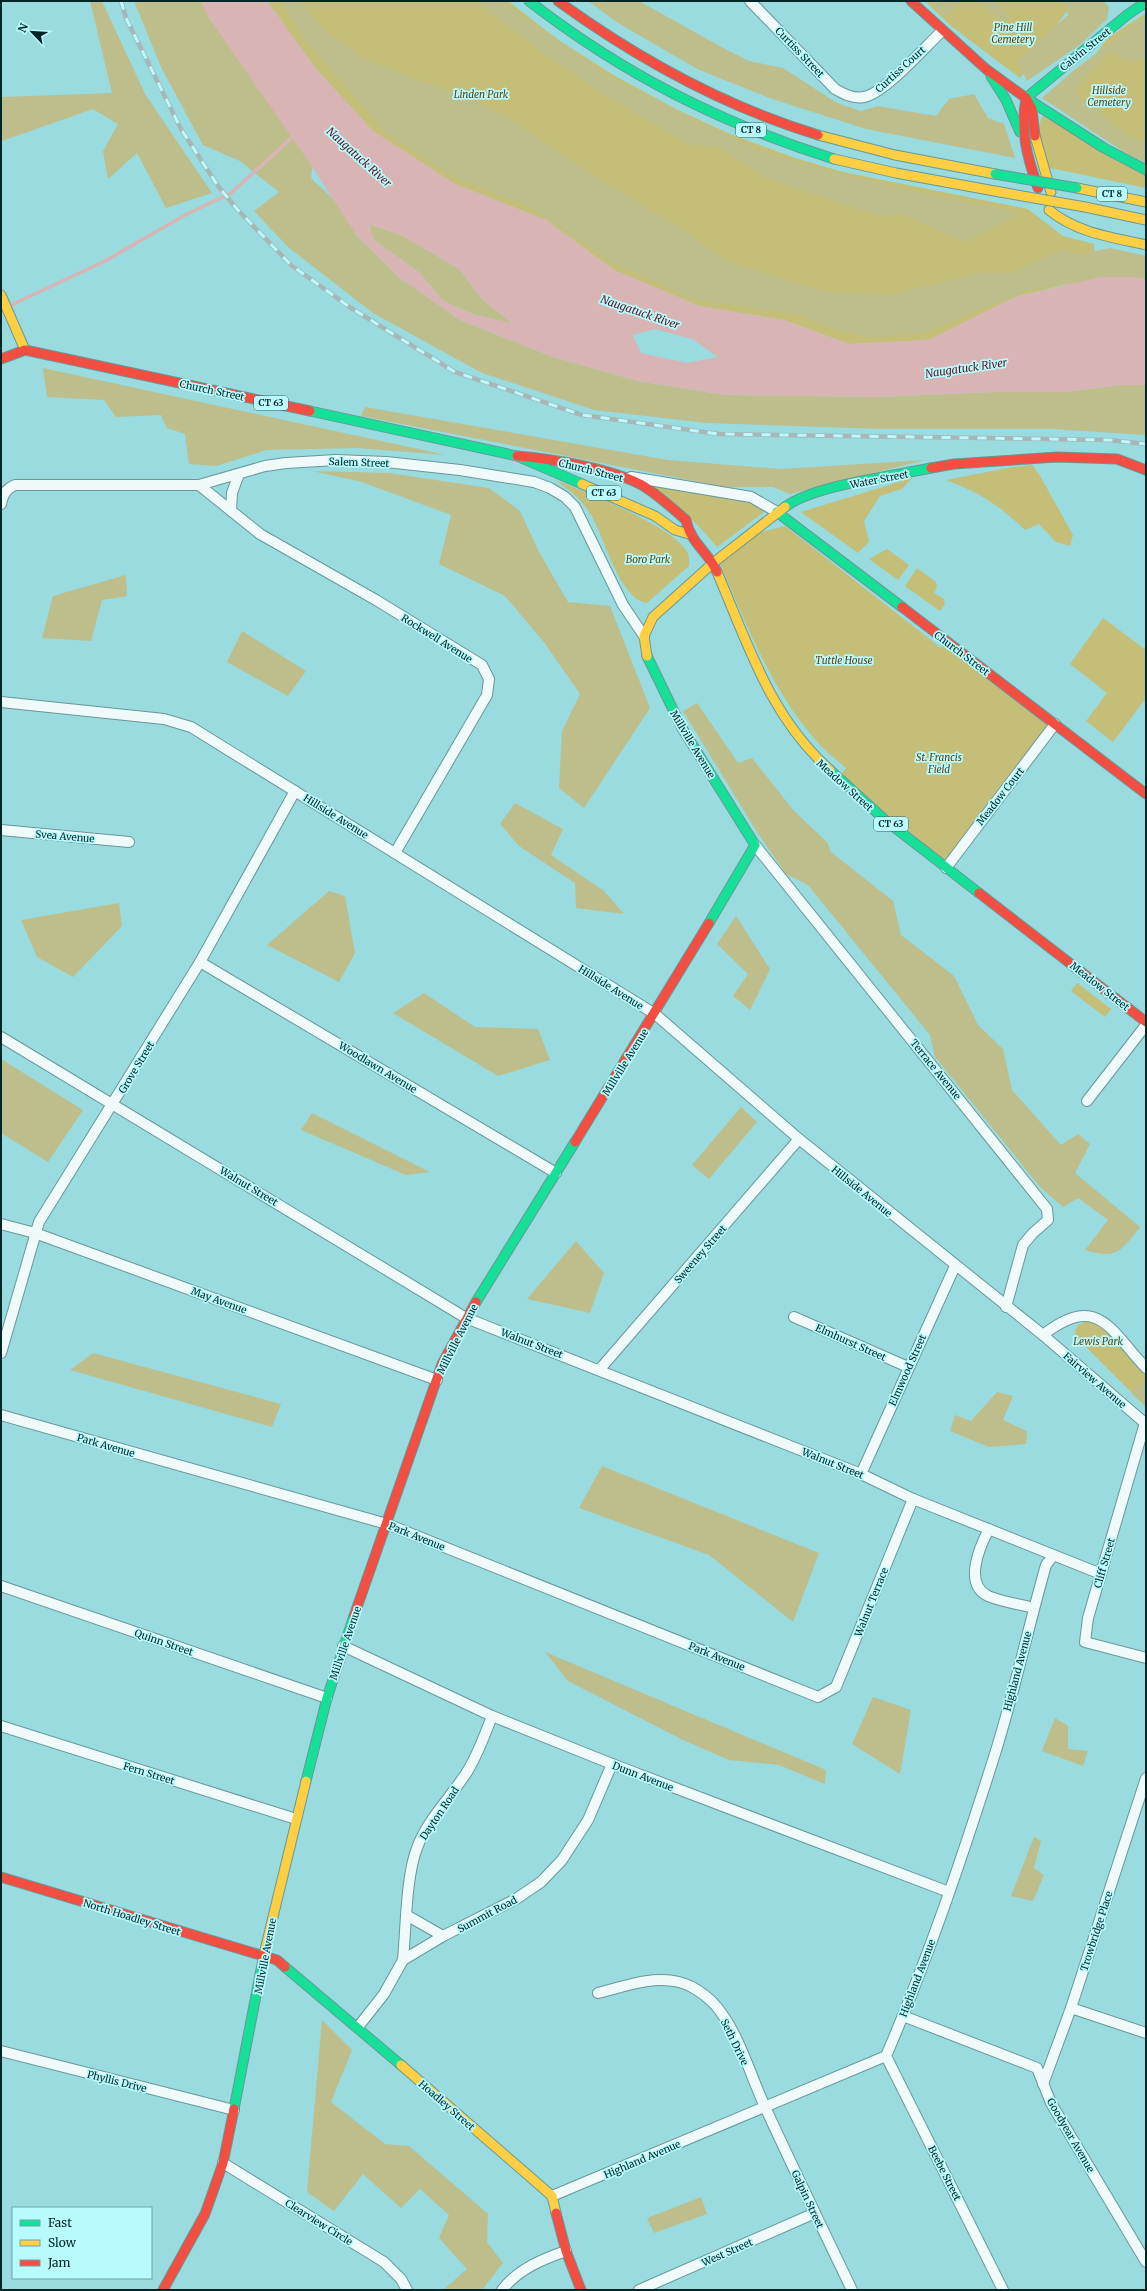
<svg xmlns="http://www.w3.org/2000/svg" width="1147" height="2291" font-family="Merriweather,serif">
<rect width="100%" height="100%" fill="#99dbde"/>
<!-- green -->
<g fill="#c4be79">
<path d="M 267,1 L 508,1 L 560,41 L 615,76 L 676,109 L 730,134 L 795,158 L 843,172 L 1028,209 L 1063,236 L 1094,244 L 1096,261 L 1084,280 L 1015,297 L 929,340 L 849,344 L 784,320 L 699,306 L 614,270 L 546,220 L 455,184 L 373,131 L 316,69 Z"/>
<path d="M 925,1 L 1074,1 L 1020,78 L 951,26 Z"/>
<path d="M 1146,13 L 1146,159 L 1056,106 L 1108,38 Z"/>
<path d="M 1043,116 L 1146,176 L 1146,188 L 1050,168 C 1044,153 1033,132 1043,116 Z"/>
<path d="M 1032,465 L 1039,474 L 1073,535 L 1070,546 L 1056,542 L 1039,524 L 1025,530 C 998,504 980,493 946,480 L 1013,467 Z"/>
<path d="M 912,478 L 902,489 L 880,496 L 864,521 L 869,542 L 858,553 L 801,512 Z"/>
<path d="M 554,479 C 581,491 681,528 689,556 C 689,559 689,563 689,566 L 647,603 C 619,599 604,536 591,515 C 582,499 569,490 554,479 Z"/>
<path d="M 648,483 L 758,503 L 768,509 L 717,547 C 697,522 673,502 648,483 Z"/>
<path d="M 785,526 L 941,648 L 949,638 L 1056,723 L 946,868 L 837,780 L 846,768 C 838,761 829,754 821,746 C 773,695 747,625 719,562 L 754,534 Z"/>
<path d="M 887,549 L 909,565 L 898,580 L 869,559 Z"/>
<path d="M 917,568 L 936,582 L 937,587 L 934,593 L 944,599 L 945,604 L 940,611 L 905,586 Z"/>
<path d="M 1103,618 L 1146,650 L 1146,698 L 1113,742 L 1086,721 L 1107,693 L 1070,664 Z"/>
<path d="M 1077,983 L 1111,1009 L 1105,1017 L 1071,991 Z"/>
<path d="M 1090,1320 L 1106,1328 L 1146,1375 L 1146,1407 L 1077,1338 L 1075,1331 L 1078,1325 Z"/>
</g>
<!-- forest -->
<g fill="#bdbe8c">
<path d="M 90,1 L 102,1 L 145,94 L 212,193 L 166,208 L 137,153 L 108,179 L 103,151 L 118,124 L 93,109 L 2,141 L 2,97 L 112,93 Z"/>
<path d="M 134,1 L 214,1 L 314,148 L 311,178 L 348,213 L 357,236 L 401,279 L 460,320 L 553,357 L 638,381 L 725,395 L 880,397 L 994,392 L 1065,392 L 1120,385 L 1146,385 L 1146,435 L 1052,429 L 883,429 L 707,423 L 594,410 L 482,373 L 373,313 L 288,247 L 254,211 L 279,192 L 240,161 L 203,145 L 162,69 Z"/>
<path d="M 280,1 L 300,1 L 323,29 L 364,59 L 471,99 L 510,119 L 595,177 L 691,234 L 699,242 L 729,262 L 826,292 L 890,295 L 979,273 L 1013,273 L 1064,249 L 1076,255 L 1110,248 L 1146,256 L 1146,285 L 1113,279 L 1030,289 L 927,332 L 871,338 L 833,329 L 798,314 L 696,300 L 613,263 L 529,206 L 457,179 L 386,133 L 306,41 Z"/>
<path d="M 476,1 L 502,1 L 605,74 L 698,122 L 769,154 L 892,187 L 1020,213 L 966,242 L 902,214 L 883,217 L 766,178 L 719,147 L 688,144 L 608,97 L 543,53 Z"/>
<path d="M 588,1 L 639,1 L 725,49 L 749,61 L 783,68 L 837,103 L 861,111 L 877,106 L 936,116 L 949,99 L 974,94 L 988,118 L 1004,124 L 1015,158 L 866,129 L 772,99 L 699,70 L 618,23 Z"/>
<path d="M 929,1 L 964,1 L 945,16 Z"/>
<path d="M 977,1 L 993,1 L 1010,16 L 1005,22 Z"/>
<path d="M 1064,1 L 1103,1 L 1109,7 L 1107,19 L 1081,44 L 1027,81 L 1017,62 L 1068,15 Z"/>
<path d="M 1146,16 L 1146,61 L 1124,60 L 1109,51 L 1074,92 L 1128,136 L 1146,142 L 1146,163 L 1124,152 L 1042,98 L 1073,71 Z"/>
<path d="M 369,224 L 403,236 L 459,269 L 483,300 L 513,324 L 475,315 L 443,301 L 420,273 L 374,240 Z"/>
<path d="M 43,368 L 446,455 L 357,448 L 267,450 L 216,466 L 189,464 L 185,434 L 167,428 L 161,415 L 116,417 L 104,400 L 47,397 Z"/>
<path d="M 365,407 L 668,460 L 781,469 L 925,460 L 790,494 L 773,487 L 725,487 L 361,416 Z"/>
<path d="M 312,471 L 389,473 L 489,488 L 520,511 L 539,552 L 568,602 L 610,606 L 650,708 L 584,808 L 559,788 L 562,731 L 580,694 L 543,641 L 505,596 L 439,564 L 451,515 L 362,482 Z"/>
<path d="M 126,575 L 127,596 L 102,600 L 91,641 L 42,638 L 53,596 Z"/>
<path d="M 242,631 L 306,671 L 288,696 L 227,662 Z"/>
<path d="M 697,703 L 738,763 L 752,758 L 794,811 L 827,842 L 831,852 L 893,901 L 901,935 L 954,976 L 978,1025 L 1003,1049 L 1012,1090 L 1061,1145 L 1078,1134 L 1090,1144 L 1075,1173 L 1140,1227 C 1121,1251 1117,1260 1085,1250 L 1108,1220 L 1078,1198 L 1063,1207 L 1040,1187 L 935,1057 L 930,1035 L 808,885 L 786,874 L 757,832 L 683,711 Z"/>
<path d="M 515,803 L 563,829 L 551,855 L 604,891 L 624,914 L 576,908 L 575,883 L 519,846 L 500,824 Z"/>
<path d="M 329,891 L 345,896 L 355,953 L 339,982 L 267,945 Z"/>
<path d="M 119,903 L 122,926 L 73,977 L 37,957 L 21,920 Z"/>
<path d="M 736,916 L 770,969 L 750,1010 L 733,996 L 748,974 L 717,944 Z"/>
<path d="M 424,993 L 475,1027 L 538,1029 L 550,1060 L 498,1076 L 393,1013 Z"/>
<path d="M 1,1059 L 83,1110 L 48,1162 L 1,1133 Z"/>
<path d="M 741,1107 L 757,1122 L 709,1179 L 692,1165 Z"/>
<path d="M 312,1113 L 430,1172 L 406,1175 L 301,1130 Z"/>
<path d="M 576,1241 L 604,1273 L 590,1313 L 527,1299 Z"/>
<path d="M 93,1353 L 281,1404 L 272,1427 L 70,1370 Z"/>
<path d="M 1146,1378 L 1146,1407 L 1131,1393 Z"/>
<path d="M 997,1392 L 1013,1396 L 1003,1420 L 1027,1431 L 1026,1444 L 989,1447 L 950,1431 L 955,1415 L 971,1421 Z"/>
<path d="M 602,1466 L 819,1553 L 793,1622 L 709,1555 L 579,1508 Z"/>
<path d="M 545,1652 L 826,1770 L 825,1784 L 779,1765 L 729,1760 L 683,1740 L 568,1681 Z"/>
<path d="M 873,1697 L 911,1710 L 900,1774 L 852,1744 Z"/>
<path d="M 1055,1718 L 1068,1726 L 1068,1749 L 1088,1751 L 1083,1766 L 1042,1751 Z"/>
<path d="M 1034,1837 L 1041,1841 L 1034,1868 L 1044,1875 L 1033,1901 L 1011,1896 Z"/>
<path d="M 322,2020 L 352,2050 L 331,2102 L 385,2144 L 409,2146 L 488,2214 L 487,2242 L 503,2263 L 482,2290 L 443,2290 L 467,2269 L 439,2238 L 449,2215 L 420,2189 L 401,2208 L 363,2174 L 334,2211 L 307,2192 Z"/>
<path d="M 701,2197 L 707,2214 L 654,2233 L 647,2218 Z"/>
</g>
<!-- water -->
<path fill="#d8b4b5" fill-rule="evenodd" d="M 201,1 L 267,1 L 316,69 L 373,131 L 455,184 L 546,220 L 614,270 L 699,306 L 784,320 L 849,344 L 929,340 L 1015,297 L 1101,277 L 1135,277 L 1146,279 L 1146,385 L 1120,385 L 1065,392 L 994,392 L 880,397 L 725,395 L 638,381 L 553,357 L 460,320 L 401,279 L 357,236 L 311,165 L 209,18 ZM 369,224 L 403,236 L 459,269 L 483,300 L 512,323 L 475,315 L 443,301 L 420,273 L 374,240 ZM 655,329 L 692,339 L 718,357 L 687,363 L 641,353 L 633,335 Z"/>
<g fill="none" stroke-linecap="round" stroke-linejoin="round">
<!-- stream -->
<path stroke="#d8b4b5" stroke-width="3.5" d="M 9,306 L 105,261 L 185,215 L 231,193 L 295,135"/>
<defs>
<g id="street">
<path d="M 750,1 L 835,89 C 844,94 853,99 864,97 C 885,93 925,47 942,31"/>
<path d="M 631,477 L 751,497 L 777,512"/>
<path d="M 199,485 L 260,534 L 376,600 L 482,665 L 489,679 L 487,695 L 395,853"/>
<path d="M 1,504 C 3,494 6,489 15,485 L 199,485 L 265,466 L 286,463 L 336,460 L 386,462 L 460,470 L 534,482 L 550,488 L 565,497 L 575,507 L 623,605 L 644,636"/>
<path d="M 231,511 L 232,493 L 239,474"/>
<path d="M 1,702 L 164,719 L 191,727 L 655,1014 L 799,1139 L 1043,1335 C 1098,1292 1110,1330 1146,1368"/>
<path d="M 1,830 L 129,842"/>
<path d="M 755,845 L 1047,1209 L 1048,1220 L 1033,1233 L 1023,1245 L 1006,1307"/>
<path d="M 946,868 L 1055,724"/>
<path d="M 200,962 L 556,1173"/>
<path d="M 1,1037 L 466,1318 L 861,1474 L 913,1499 L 1101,1574"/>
<path d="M 1087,1101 L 1146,1025"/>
<path d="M 1,1224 L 35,1233 L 437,1380"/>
<path d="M 794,1317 L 908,1367"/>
<path d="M 1043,1335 L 1146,1424"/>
<path d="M 1,1353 L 39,1222 L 200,962 L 295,791"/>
<path d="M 600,1369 L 799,1139"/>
<path d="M 1,1415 L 387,1524 L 818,1697 L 836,1687 L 913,1499"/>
<path d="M 1145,1423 L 1088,1618 L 1085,1642 L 1146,1658"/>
<path d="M 861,1474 L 955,1266"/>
<path d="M 989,1529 C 980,1546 963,1584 988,1596 C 1002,1602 1019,1604 1034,1608"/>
<path d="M 1,1586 L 327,1698"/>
<path d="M 343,1646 L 492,1716 L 612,1764 L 949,1892"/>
<path d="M 1,1726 L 296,1819"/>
<path d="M 408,1916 L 443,1936"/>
<path d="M 403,1960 C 406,1928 406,1876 417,1848 C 427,1820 451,1797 467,1772 C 478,1754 485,1735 492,1716"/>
<path d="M 598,1993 C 627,1986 663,1971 692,1987 C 701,1992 709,1998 716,2006 C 740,2035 750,2075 766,2109 C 794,2170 823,2230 852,2290"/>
<path d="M 1071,2008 L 1146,2033"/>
<path d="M 903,2016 L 1037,2068 L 1051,2103 L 1146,2262"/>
<path d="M 358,2027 L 384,1994 L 403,1960 L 443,1936 L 516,1899 L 541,1882 L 562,1860 L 588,1820 L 612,1764"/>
<path d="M 1,2051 L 234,2110"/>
<path d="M 886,2056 L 1003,2290"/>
<path d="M 1043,2084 L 1071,2008 L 1146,1778"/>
<path d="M 223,2163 L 384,2262 L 401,2279 L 407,2290"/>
<path d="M 552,2196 L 886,2056 C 928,1959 962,1858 994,1757 C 1014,1694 1028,1628 1046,1565 L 1053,1556"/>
<path d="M 502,2290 C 518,2269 543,2259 566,2251"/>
<path d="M 639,2290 L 815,2213"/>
</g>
<g id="fast">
<path d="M 529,1 C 623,74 720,123 834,159"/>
<path d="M 991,76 L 1006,100 L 1020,132"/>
<path d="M 1026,98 L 1127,15 L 1146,2"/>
<path d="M 1026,98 L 1104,148 L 1146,170"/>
<path d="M 310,411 L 517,456 L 582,484"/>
<path d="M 785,507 C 814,485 893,476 931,468"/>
<path d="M 777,512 L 902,607"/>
<path d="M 647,656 L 682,728 L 755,845 L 709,923"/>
<path d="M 830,770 L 885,820 L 979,893"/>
<path d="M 476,1302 L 575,1142"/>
<path d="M 306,1781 L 327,1698 L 354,1616"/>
<path d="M 285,1967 L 401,2065"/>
<path d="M 234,2109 L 264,1954"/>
</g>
<g id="slow">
<path d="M 818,135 L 895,155 L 995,174"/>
<path d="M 1035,136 L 1051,192"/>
<path d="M 834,159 L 896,173 L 1000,192"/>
<path d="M 1077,188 L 1146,202"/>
<path d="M 1085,207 L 1146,220"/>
<path d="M 1049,210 C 1077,233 1111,237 1146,245"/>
<path d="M 1,295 L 25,350"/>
<path d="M 582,484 L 655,516 L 675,530 L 689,534"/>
<path d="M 717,572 C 748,644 770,717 830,770"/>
<path d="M 647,656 L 644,636 L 653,617 L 713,563 L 785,507"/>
<path d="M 264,1954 L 306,1781"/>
<path d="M 401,2065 L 552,2196 L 556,2213"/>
</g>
<g id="jam">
<path d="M 558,1 C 638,59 723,106 818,135"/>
<path d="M 911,1 L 986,69 L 1026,98 L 1032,109 L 1035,136"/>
<path d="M 1026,98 C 1020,131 1027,157 1038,188"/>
<path d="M 1,359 L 25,350 L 310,411"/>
<path d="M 517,456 C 553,459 608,468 640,484 C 656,493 672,508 686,520 C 691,544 708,551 717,572"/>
<path d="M 931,468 L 954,464 L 1057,457 L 1117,459 L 1146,470"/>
<path d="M 902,607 L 1146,794"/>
<path d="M 979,893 L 1146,1022"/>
<path d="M 575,1142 L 709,923"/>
<path d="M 354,1616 L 442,1364 L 476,1302"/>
<path d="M 1,1877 L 277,1960 L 285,1967"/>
<path d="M 556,2213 L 566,2251 L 581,2290"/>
<path d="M 163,2290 L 205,2214 L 223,2163 L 234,2109"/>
</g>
</defs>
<!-- street casing -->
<use href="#street" stroke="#67989a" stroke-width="12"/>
<!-- fast casing -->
<use href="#fast" stroke="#67989a" stroke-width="11"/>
<!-- slow casing -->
<use href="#slow" stroke="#67989a" stroke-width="11"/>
<!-- jam casing -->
<use href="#jam" stroke="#67989a" stroke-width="11"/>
<!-- street -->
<use href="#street" stroke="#f0fafa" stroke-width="10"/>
<!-- fast -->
<use href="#fast" stroke="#16e098" stroke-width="9"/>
<!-- slow -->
<use href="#slow" stroke="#ffcf43" stroke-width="9"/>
<!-- jam -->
<use href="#jam" stroke="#f24e42" stroke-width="9"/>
<defs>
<path id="rail" d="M 121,1 L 126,18 L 181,129 L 218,186 L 237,209 L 291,265 L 351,308 L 455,372 L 582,415 L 719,434 L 1109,440 L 1146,444"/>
</defs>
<!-- rail casing -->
<use href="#rail" stroke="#a7b7b8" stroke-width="4.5"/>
<!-- rail -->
<use href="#rail" stroke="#b8fafd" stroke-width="3" stroke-dasharray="9" stroke-linecap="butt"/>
<defs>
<path id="fast-bridge" d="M 995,174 L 1077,188"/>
<path id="slow-bridge" d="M 1000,192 L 1085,207"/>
</defs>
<!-- fast-bridge casing -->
<use href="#fast-bridge" stroke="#67989a" stroke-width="11" stroke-linecap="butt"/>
<!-- slow-bridge casing -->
<use href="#slow-bridge" stroke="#67989a" stroke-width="11" stroke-linecap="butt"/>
<!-- fast-bridge -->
<use href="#fast-bridge" stroke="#16e098" stroke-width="9"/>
<!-- slow-bridge -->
<use href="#slow-bridge" stroke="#ffcf43" stroke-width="9"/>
</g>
<g text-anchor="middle" stroke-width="3.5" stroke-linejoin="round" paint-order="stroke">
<!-- shield labels -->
<g fill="#b8fafd" stroke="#376668" stroke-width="1">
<rect x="736" y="123" width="30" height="14" rx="3"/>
<rect x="1097" y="187" width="30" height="14" rx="3"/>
<rect x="254" y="396" width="34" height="14" rx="3"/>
<rect x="587" y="486" width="34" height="14" rx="3"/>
<rect x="874" y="817" width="34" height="14" rx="3"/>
</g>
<g font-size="9" font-weight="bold" fill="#002628">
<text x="751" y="133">CT 8</text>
<text x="1112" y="197">CT 8</text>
<text x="271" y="406">CT 63</text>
<text x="604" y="496">CT 63</text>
<text x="891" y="827">CT 63</text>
</g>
<!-- park labels -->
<g font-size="10" font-style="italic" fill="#5e4310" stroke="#b8fafd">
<text x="1013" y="31">Pine Hill<tspan x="1013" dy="12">Cemetery</tspan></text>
<text x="1109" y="94">Hillside<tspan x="1109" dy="12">Cemetery</tspan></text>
<text x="481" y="98">Linden Park</text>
<text x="648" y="563">Boro Park</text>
<text x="844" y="664">Tuttle House</text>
<text x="939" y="761">St. Francis<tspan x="939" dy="12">Field</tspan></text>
<text x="1098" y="1345">Lewis Park</text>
</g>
<!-- street labels -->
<g font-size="10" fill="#002628" stroke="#b8fafd">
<text transform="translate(1085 49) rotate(-39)" y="4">Calvin Street</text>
<text transform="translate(800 52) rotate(46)" y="4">Curtiss Street</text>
<text transform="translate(900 69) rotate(-42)" y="4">Curtiss Court</text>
<text transform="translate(212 390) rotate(12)" y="4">Church Street</text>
<text transform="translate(359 462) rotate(2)" y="4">Salem Street</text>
<text transform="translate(591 470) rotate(14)" y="4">Church Street</text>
<text transform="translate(879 479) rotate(-11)" y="4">Water Street</text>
<text transform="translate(437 638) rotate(32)" y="4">Rockwell Avenue</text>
<text transform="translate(962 653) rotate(37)" y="4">Church Street</text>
<text transform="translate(693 744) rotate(59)" y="4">Millville Avenue</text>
<text transform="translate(845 785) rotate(42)" y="4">Meadow Street</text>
<text transform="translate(1000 796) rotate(-52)" y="4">Meadow Court</text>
<text transform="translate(336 816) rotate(32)" y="4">Hillside Avenue</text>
<text transform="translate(65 836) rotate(5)" y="4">Svea Avenue</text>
<text transform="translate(1100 986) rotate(38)" y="4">Meadow Street</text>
<text transform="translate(611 987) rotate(32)" y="4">Hillside Avenue</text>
<text transform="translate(625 1062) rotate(-58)" y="4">Millville Avenue</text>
<text transform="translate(136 1067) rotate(-59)" y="4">Grove Street</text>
<text transform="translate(378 1067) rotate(31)" y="4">Woodlawn Avenue</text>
<text transform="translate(936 1069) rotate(51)" y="4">Terrace Avenue</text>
<text transform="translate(249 1186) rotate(31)" y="4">Walnut Street</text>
<text transform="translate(862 1191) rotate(39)" y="4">Hillside Avenue</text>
<text transform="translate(700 1254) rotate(-49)" y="4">Sweeney Street</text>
<text transform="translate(219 1300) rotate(20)" y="4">May Avenue</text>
<text transform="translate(457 1339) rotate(-63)" y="4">Millville Avenue</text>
<text transform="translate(851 1342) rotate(24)" y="4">Elmhurst Street</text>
<text transform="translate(532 1343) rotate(21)" y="4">Walnut Street</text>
<text transform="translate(907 1370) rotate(-66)" y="4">Elmwood Street</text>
<text transform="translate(1095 1380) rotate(41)" y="4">Fairview Avenue</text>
<text transform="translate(106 1445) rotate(16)" y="4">Park Avenue</text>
<text transform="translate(833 1463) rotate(22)" y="4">Walnut Street</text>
<text transform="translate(417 1536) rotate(22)" y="4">Park Avenue</text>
<text transform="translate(1104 1563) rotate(-74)" y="4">Cliff Street</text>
<text transform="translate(871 1602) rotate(-68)" y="4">Walnut Terrace</text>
<text transform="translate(164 1642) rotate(19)" y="4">Quinn Street</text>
<text transform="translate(345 1643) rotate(-71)" y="4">Millville Avenue</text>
<text transform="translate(717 1656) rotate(22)" y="4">Park Avenue</text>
<text transform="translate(1017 1671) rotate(-75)" y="4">Highland Avenue</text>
<text transform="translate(149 1773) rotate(17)" y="4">Fern Street</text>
<text transform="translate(643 1776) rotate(21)" y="4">Dunn Avenue</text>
<text transform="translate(439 1813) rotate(-56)" y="4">Dayton Road</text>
<text transform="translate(487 1914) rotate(-28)" y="4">Summit Road</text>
<text transform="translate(132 1917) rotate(17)" y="4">North Hoadley Street</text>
<text transform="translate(1096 1931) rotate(-72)" y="4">Trowbridge Place</text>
<text transform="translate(265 1956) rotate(-79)" y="4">Millville Avenue</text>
<text transform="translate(917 1978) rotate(-69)" y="4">Highland Avenue</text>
<text transform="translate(735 2042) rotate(64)" y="4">Seth Drive</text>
<text transform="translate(117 2081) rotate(14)" y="4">Phyllis Drive</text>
<text transform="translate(447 2105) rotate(41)" y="4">Hoadley Street</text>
<text transform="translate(1071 2135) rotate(60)" y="4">Goodyear Avenue</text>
<text transform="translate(642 2159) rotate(-23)" y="4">Highland Avenue</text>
<text transform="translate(945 2173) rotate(63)" y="4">Beebe Street</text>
<text transform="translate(808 2199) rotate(65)" y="4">Galpin Street</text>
<text transform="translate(319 2222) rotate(32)" y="4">Clearview Circle</text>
<text transform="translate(727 2252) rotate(-24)" y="4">West Street</text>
</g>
<!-- water labels -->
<g font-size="11" font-style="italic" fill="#61101b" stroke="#b8fafd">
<text transform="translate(359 157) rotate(42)" y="4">Naugatuck River</text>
<text transform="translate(640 312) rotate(19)" y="4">Naugatuck River</text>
<text transform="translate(966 368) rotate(-8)" y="4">Naugatuck River</text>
</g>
</g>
<!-- border -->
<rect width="1147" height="2291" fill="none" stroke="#002628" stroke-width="4"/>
<!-- legend -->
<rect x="12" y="2207" width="140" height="72" fill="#b8fafd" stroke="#6ea5a8"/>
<rect x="20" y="2220" width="20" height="6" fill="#16e098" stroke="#6ea5a8"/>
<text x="48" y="2227" font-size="12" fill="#002628">Fast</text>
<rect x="20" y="2240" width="20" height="6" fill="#ffcf43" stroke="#6ea5a8"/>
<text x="48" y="2247" font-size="12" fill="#002628">Slow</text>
<rect x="20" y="2260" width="20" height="6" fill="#f24e42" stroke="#6ea5a8"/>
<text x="48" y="2267" font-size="12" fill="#002628">Jam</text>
<!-- north arrow -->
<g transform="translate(32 32) rotate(295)" stroke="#b8fafd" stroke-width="3" paint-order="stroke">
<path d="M0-3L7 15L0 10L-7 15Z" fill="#002628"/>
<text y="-6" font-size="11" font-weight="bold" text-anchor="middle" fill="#002628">N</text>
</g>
</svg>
